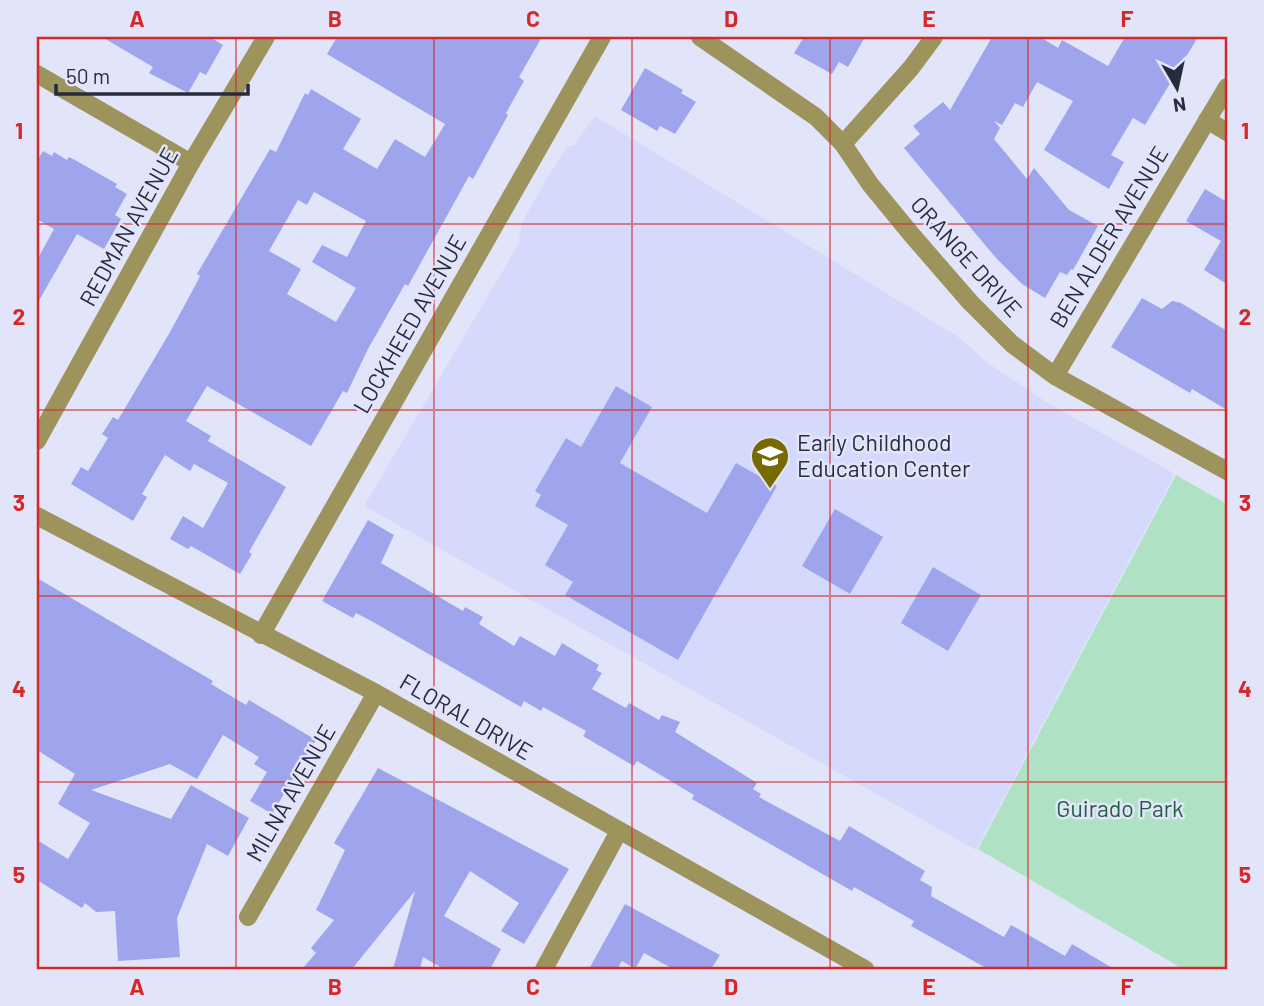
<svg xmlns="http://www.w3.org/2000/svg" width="1264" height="1006" font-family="Barlow,sans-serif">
<rect width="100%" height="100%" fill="#e2e5fa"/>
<!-- built -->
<path fill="#d5dafd" d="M 595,116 L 957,336 L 988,363 L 1048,403 L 1175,474 L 976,850 L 364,506 L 518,245 L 522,222 L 542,187 L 567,146 L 573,146 Z"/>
<!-- green -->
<path fill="#afe2c5" d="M 1176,475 L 1227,504 L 1227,969 L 1183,969 L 978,849 Z"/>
<!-- building -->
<g fill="#9ea5ed" fill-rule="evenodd">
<path d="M 102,37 L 210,37 L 223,45 L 206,75 L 200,72 L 188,93 L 149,73 L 153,67 Z"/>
<path d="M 337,37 L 542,37 L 519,77 L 524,81 L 506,113 L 508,115 L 473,179 L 469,176 L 408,286 L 405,284 L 368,349 L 347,393 L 343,391 L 311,446 L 207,386 L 186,421 L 211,436 L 208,441 L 286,487 L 249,552 L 252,554 L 240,574 L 191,546 L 188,549 L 170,539 L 183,516 L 203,528 L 228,483 L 194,464 L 190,471 L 165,455 L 142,494 L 147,497 L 133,521 L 71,484 L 81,467 L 88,471 L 108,438 L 102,434 L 113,417 L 118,420 L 170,332 L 195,286 L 200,276 L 197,274 L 270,149 L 276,152 L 305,93 L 308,95 L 311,89 L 361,119 L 343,149 L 377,169 L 395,139 L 425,157 L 445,124 L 327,54 ZM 314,192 L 366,221 L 347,257 L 322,245 L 312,262 L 356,288 L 336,322 L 287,294 L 301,269 L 269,251 L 298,200 L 307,205 Z"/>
<path d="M 804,37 L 865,37 L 848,67 L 839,62 L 832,74 L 794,53 Z"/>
<path d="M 992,37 L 1040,37 L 1058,48 L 1062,40 L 1108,66 L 1125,37 L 1198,37 L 1145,125 L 1133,118 L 1111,155 L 1124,162 L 1109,189 L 1044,150 L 1073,101 L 1037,82 L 1023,107 L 1015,103 L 1002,125 L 994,121 L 1000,128 L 994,139 L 1027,179 L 1034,168 L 1069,210 L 1098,226 L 1073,270 L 1071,269 L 1067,275 L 1060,272 L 1045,298 L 1022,284 L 996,258 L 904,148 L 920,134 L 913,126 L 943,102 L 950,110 Z"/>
<path d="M 645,68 L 683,90 L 681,93 L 696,102 L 675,134 L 660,126 L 657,131 L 621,110 Z"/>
<path d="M 43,151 L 52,156 L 54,152 L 67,160 L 69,157 L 75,160 L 117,184 L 115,187 L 127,194 L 115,215 L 121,219 L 104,249 L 77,234 L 37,304 L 37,260 L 54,229 L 37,219 L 37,161 Z"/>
<path d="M 1205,189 L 1227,202 L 1227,284 L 1204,270 L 1221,241 L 1186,221 Z"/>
<path d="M 1142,298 L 1162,309 L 1172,301 L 1181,303 L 1227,331 L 1227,410 L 1192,389 L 1190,393 L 1111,347 Z"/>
<path d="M 616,386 L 652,407 L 620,463 L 707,513 L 736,463 L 777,486 L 678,660 L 565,595 L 573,582 L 545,565 L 568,525 L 535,506 L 541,495 L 535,491 L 566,438 L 581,447 Z"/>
<path d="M 835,509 L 883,537 L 850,594 L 802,566 Z"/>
<path d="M 368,520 L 394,535 L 381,563 L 463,611 L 465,607 L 483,617 L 479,624 L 514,646 L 520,636 L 555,656 L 562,643 L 599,665 L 596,670 L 602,673 L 592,689 L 626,708 L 629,703 L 659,720 L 662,715 L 680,722 L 675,732 L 757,783 L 753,789 L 761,794 L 759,797 L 840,841 L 849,826 L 925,871 L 920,880 L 932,887 L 931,896 L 1004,937 L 1011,925 L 1065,956 L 1072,944 L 1114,969 L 988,969 L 911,926 L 914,921 L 854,887 L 852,891 L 692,799 L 694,795 L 637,761 L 634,766 L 610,752 L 583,736 L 586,731 L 543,707 L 541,711 L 524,701 L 521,707 L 373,622 L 356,613 L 353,618 L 322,601 Z"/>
<path d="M 933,567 L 981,595 L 948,651 L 901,623 Z"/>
<path d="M 37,578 L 213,681 L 211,684 L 246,705 L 249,700 L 316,740 L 272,814 L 250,801 L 267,772 L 254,764 L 259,757 L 223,735 L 197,779 L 170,764 L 91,790 L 171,819 L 191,785 L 249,818 L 228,856 L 207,844 L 177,918 L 180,957 L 118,961 L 115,911 L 96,912 L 85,903 L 82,908 L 37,880 L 37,840 L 68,859 L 90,823 L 58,804 L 75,774 L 37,750 Z"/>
<path d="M 378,768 L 569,869 L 524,944 L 501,931 L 519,903 L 470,871 L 444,916 L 501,949 L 490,969 L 444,969 L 423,957 L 420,969 L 393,969 L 415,891 L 352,969 L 302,969 L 316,953 L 311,948 L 334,920 L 316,910 L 345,850 L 334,843 Z"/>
<path d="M 625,904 L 720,955 L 711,969 L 673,969 L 644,953 L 635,969 L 622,961 L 617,969 L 589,969 Z"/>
</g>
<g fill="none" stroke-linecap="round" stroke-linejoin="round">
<!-- minor -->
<g stroke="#9d935d" stroke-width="18">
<path d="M 700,37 L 816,117 L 843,144 L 870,184 L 911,234 L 970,302 L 1012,344 L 1055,376 L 1227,471"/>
<path d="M 37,74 L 191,163"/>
<path d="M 1207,120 L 1227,132"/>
<path d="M 843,144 L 911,68 L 934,37"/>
<path d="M 1055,376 L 1227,87"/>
<path d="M 37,441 L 191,163 L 266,37"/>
<path d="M 37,516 L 376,693 L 865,969"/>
<path d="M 261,635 L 602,37"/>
<path d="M 248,917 L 376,693"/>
<path d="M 544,969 L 618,833"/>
</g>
</g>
<!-- grid -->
<path fill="none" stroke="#d62828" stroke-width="2" stroke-opacity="0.55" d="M 236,37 L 236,969M 434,37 L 434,969M 632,37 L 632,969M 830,37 L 830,969M 1028,37 L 1028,969M 37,224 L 1227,224M 37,410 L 1227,410M 37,596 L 1227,596M 37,782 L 1227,782"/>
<!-- icons -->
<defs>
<symbol id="school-pin" viewBox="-11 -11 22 30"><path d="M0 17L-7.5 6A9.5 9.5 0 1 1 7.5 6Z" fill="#786900" stroke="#e2e5fa"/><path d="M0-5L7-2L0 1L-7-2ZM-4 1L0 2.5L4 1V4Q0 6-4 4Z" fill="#fff"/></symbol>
</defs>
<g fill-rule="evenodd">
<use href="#school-pin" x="748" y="434" width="44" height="60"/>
</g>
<g text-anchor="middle" stroke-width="5" stroke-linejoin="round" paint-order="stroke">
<!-- street labels -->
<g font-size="23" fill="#282b3e" stroke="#e2e5fa">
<text transform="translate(129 227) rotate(-61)" y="8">REDMAN AVENUE</text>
<text transform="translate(1109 237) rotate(-59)" y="8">BEN ALDER AVENUE</text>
<text transform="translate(966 257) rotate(48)" y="8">ORANGE DRIVE</text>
<text transform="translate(410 324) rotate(-60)" y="8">LOCKHEED AVENUE</text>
<text transform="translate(466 717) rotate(30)" y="8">FLORAL DRIVE</text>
<text transform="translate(291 793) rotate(-60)" y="8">MILNA AVENUE</text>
</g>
<!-- poi labels -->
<g font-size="23" fill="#282b3e" stroke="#e2e5fa" text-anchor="start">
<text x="797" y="451">Early Childhood<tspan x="797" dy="26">Education Center</tspan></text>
</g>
<!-- park labels -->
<g font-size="23" fill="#1e5d3f" stroke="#e2e5fa">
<text x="1120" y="817">Guirado Park</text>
</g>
</g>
<!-- border -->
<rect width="1264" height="1006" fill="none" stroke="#e2e5fa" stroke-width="77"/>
<!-- north arrow -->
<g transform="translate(1177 88) rotate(171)" stroke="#e2e5fa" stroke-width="5" paint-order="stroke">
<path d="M0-5L12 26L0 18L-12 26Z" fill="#282b3e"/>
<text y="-10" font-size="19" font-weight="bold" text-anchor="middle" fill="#282b3e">N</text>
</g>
<!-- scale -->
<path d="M56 84v10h192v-10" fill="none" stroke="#282b3e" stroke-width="3.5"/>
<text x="66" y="84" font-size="21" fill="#282b3e" stroke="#e2e5fa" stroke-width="5" paint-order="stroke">50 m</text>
<rect x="38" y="38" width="1188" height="930" fill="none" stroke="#d62828" stroke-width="2.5"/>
<g font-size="23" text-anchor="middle" font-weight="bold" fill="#d62828">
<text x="137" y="27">A</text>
<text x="335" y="27">B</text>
<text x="533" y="27">C</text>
<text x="731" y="27">D</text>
<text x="929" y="27">E</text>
<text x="1127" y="27">F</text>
<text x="19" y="139">1</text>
<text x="1245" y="139">1</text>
<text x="19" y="325">2</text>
<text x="1245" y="325">2</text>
<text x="19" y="511">3</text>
<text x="1245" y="511">3</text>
<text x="19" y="697">4</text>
<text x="1245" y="697">4</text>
<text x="19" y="883">5</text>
<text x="1245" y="883">5</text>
<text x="137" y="995">A</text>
<text x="335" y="995">B</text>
<text x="533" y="995">C</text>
<text x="731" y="995">D</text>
<text x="929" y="995">E</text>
<text x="1127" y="995">F</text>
</g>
</svg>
